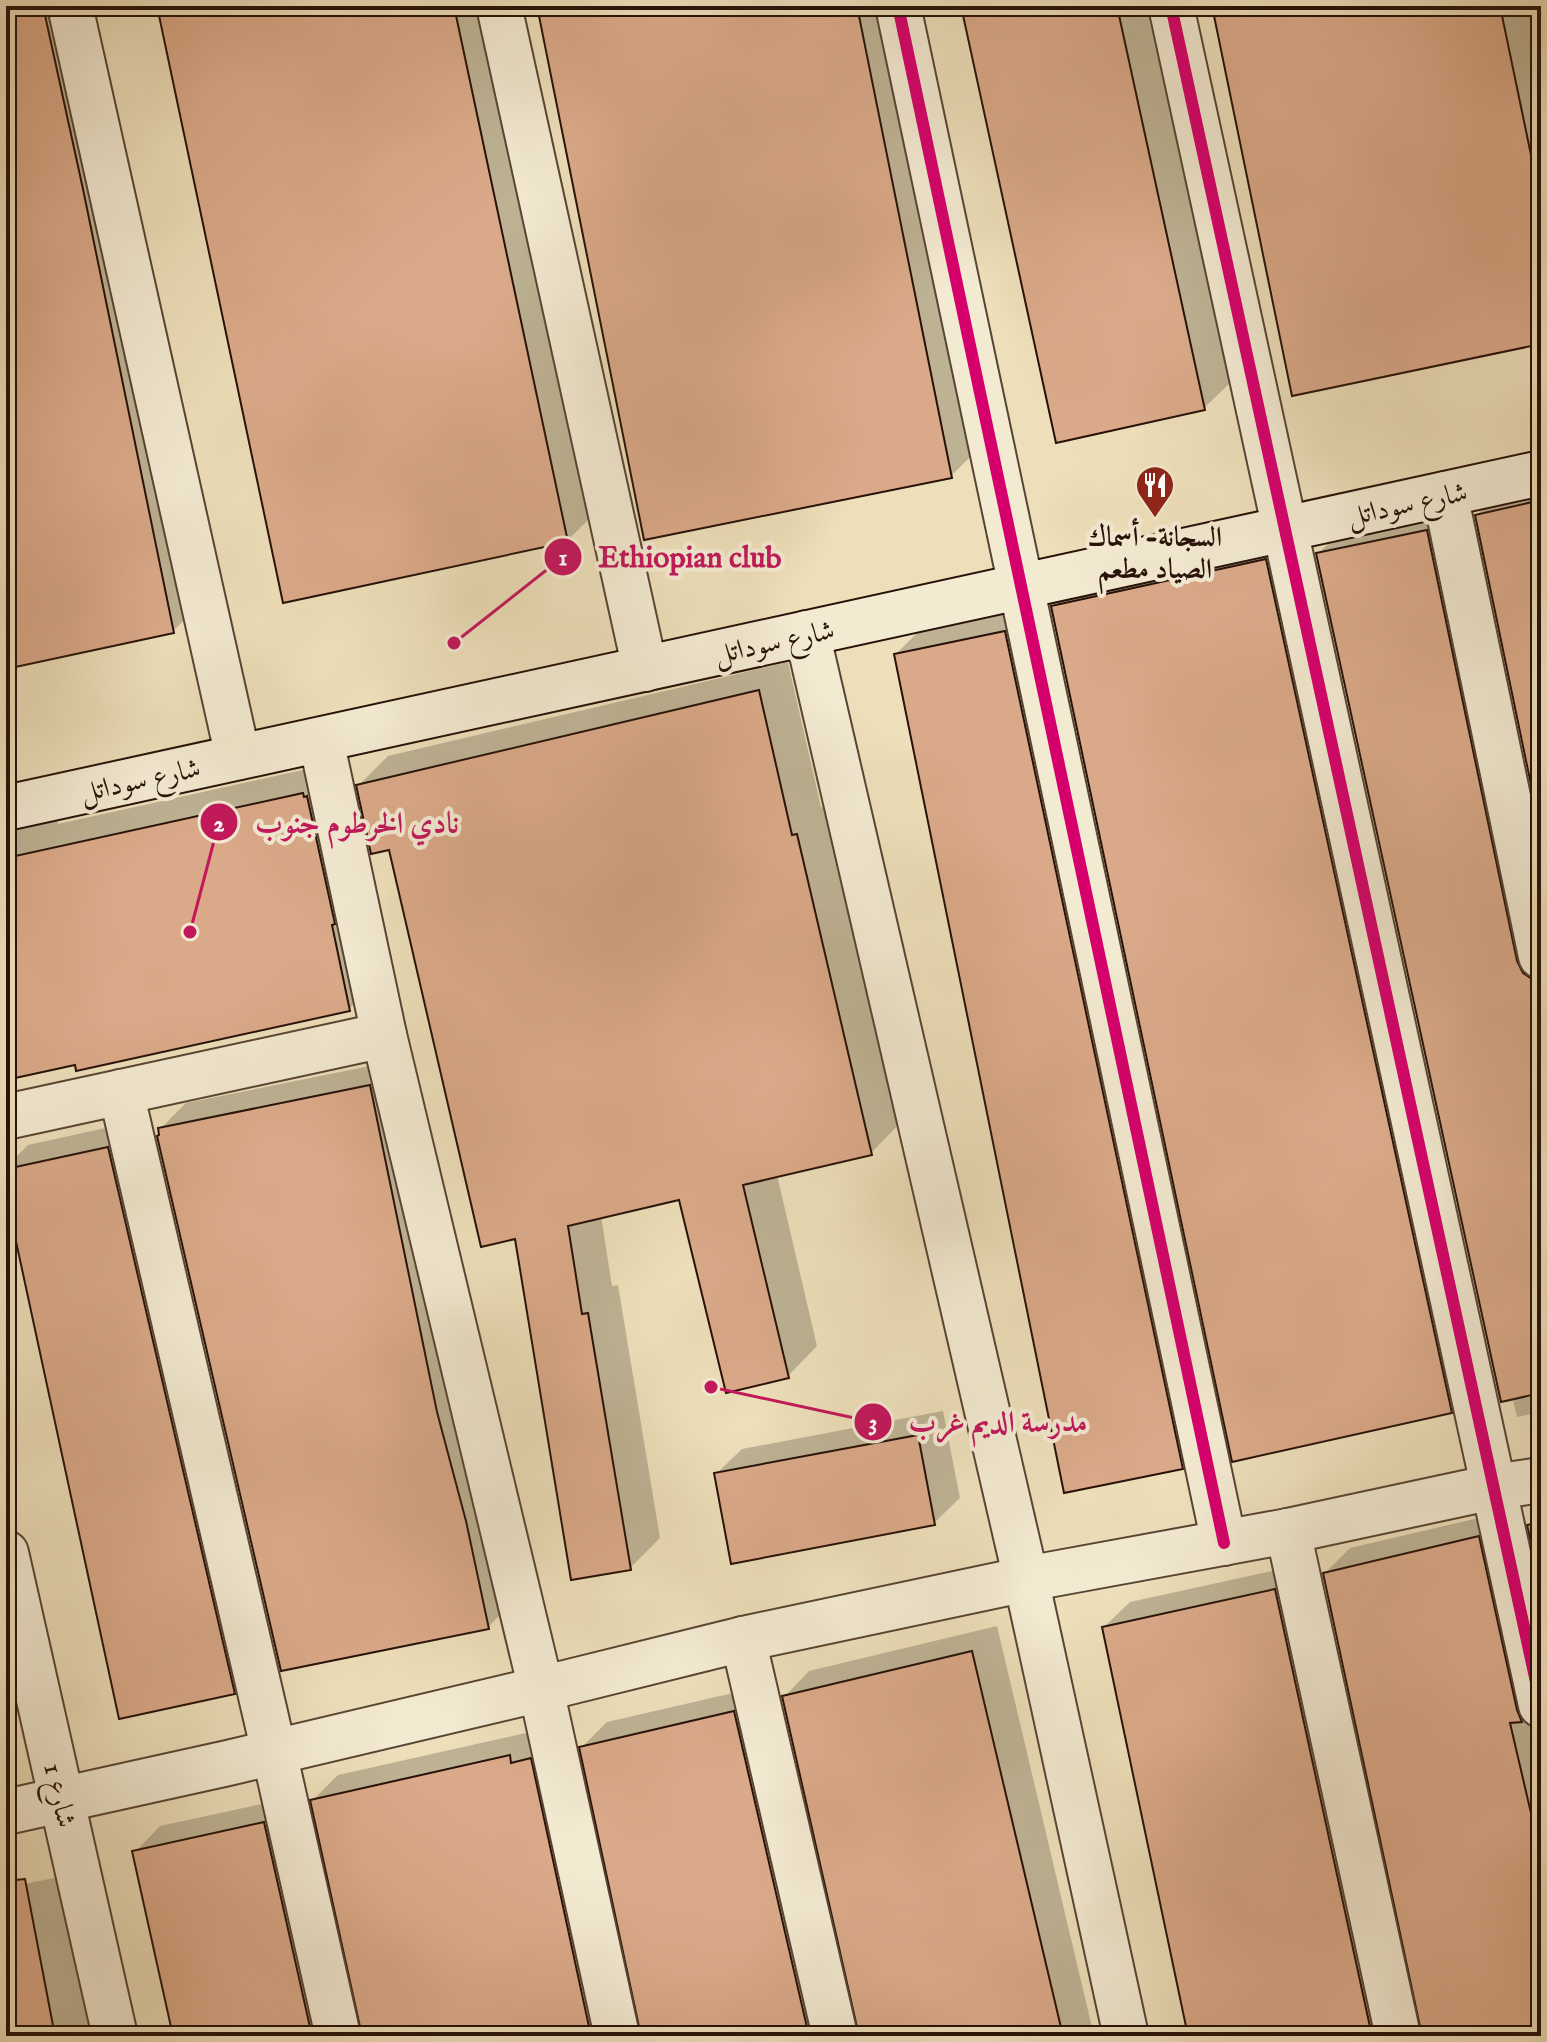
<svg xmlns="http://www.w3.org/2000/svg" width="1547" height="2042" font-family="'IM FELL English',Amiri,serif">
<rect width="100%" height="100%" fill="#eddfba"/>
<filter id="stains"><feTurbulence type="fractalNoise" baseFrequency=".0025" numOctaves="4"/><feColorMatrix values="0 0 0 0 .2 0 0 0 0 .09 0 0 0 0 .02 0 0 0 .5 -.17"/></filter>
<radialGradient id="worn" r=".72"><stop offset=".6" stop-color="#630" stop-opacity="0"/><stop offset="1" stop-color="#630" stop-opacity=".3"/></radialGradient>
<!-- shadow -->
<g fill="#0003">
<path d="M 6,6 L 82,6 L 206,599 L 173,631 L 6,668 Z"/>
<path d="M 159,6 L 484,6 L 593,515 L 567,541 Z"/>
<path d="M 539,6 L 887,6 L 976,451 L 951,476 Z"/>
<path d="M 963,6 L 1148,6 L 1230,383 L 1204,408 Z"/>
<path d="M 1213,6 L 1530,6 L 1541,57 L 1541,342 Z"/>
<path d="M 1541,481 L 1541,823 L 1477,515 L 1502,490 Z"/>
<path d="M 1452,506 L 1541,934 L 1541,1412 L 1517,1417 L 1318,554 L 1343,529 Z"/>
<path d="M 1291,535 L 1476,1386 L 1451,1411 L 1053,607 L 1078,582 Z"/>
<path d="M 1030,606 L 1207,1442 L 1182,1467 L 896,654 L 921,629 Z"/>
<path d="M 788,662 L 821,807 L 826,806 L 900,1123 L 871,1153 L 777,1175 L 817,1346 L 788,1376 L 681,1198 L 601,1216 L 612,1286 L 618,1285 L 660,1538 L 630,1568 L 516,1236 L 391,847 L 358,786 L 388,756 Z"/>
<path d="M 334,763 L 380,978 L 349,1009 L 6,1078 L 6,830 L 57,819 L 58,824 Z"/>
<path d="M 395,1061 L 513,1602 L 488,1627 L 160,1129 L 186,1103 Z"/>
<path d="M 133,1122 L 259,1667 L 234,1693 L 6,1186 L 6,1167 L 28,1145 Z"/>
<path d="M 943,1411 L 960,1498 L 934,1523 L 716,1474 L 742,1449 Z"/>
<path d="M 1541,1507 L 1541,1578 L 1530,1525 L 1532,1523 L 1531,1517 Z"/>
<path d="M 1504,1512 L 1541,1683 L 1541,2036 L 1190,2036 L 1104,1627 L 1130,1602 L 1300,1565 L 1416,2035 L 1424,2036 L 1325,1573 L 1350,1548 Z"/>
<path d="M 997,1626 L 1094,2036 L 175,2036 L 135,1852 L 160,1826 L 289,1798 L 356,2035 L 364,2035 L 313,1800 L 338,1775 L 535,1731 L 635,2035 L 643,2035 L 581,1748 L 607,1722 L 759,1687 L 853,2035 L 861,2035 L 784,1697 L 809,1671 Z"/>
<path d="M 63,1876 L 94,2036 L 6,2036 L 6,1888 Z"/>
</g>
<!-- building -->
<g fill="#daa989" stroke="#271108" stroke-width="2">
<path d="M 6,6 L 43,6 L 83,189 L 174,633 L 6,669 Z"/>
<path d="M 157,6 L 454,6 L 568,542 L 283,603 Z"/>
<path d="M 537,6 L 857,6 L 952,478 L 644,540 Z"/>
<path d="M 961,6 L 1117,6 L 1205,410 L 1056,443 Z"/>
<path d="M 1212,6 L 1500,6 L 1541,203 L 1541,344 L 1292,396 Z"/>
<path d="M 1541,500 L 1541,833 L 1475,515 Z"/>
<path d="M 1427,530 L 1517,961 L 1523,973 L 1532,979 L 1541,980 L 1541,1393 L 1501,1402 L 1316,553 Z"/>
<path d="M 1266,559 L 1452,1413 L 1232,1462 L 1051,606 Z"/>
<path d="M 1005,631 L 1183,1469 L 1064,1493 L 894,654 Z"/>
<path d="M 759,690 L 792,835 L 797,834 L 872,1155 L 743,1185 L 789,1378 L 726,1393 L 679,1200 L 568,1226 L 582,1314 L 588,1313 L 631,1570 L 571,1580 L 515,1239 L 481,1247 L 389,850 L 371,854 L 356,785 Z"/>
<path d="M 303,793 L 304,797 L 307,796 L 335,924 L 332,925 L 350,1011 L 76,1071 L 75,1065 L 6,1080 L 6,858 Z"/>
<path d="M 370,1085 L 437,1412 L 466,1521 L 489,1629 L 281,1671 L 157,1136 L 159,1135 L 158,1128 Z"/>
<path d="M 108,1147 L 235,1694 L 119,1719 L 6,1195 L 6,1169 Z"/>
<path d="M 918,1435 L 935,1525 L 731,1564 L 714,1473 Z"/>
<path d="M 1541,1522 L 1541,1588 L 1527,1525 Z"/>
<path d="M 1479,1536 L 1517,1710 L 1522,1722 L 1510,1723 L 1541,1856 L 1541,2036 L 1422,2036 L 1323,1573 Z"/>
<path d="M 1275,1589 L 1372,2036 L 1188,2036 L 1102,1627 Z"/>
<path d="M 972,1651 L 1063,2036 L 859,2036 L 782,1696 Z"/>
<path d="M 734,1711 L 809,2036 L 641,2036 L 579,1747 Z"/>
<path d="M 510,1755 L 511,1763 L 531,1758 L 591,2036 L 362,2036 L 310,1800 Z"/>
<path d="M 264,1822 L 312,2036 L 173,2036 L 132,1851 Z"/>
<path d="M 25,1879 L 55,2036 L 6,2036 L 6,1881 Z"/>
</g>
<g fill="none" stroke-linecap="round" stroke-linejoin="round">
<defs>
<g id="street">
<path d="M 70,6 L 238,757"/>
<path d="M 499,6 L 645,669"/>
<path d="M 898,6 L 1224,1543"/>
<path d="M 1171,6 L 1541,1705"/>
<path d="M 1445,494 L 1541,956"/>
<path d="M 807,633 L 1026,1579 L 1126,2036"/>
<path d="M 321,740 L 384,1035 L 541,1689 L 617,2036"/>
<path d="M 121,1092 L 274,1752 L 338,2036"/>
<path d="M 6,1117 L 384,1035"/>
<path d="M 1288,1531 L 1398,2036"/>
<path d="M 6,1553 L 115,2036"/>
<path d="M 743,1639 L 835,2036"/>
<path d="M 6,1812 L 228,1763 L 541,1689 L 743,1639 L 1026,1579 L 1288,1531 L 1493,1487 L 1541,1480"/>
</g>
<path id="secondary" d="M 6,808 L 1541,473"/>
</defs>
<!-- street casing -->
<use href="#street" stroke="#584434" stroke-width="48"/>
<!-- secondary casing -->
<use href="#secondary" stroke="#271108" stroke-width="48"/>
<!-- street -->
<use href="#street" stroke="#f3ead2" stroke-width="44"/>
<!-- secondary -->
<use href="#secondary" stroke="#f3ead2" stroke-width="44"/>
<defs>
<g id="cycleway">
<path d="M 898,6 L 1224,1543"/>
<path d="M 1171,6 L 1541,1705"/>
</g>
</defs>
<!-- cycleway casing -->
<use href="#cycleway" stroke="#f3ead2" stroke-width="17"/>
<!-- cycleway -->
<use href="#cycleway" stroke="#d6006c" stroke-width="12"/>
</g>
<!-- icons -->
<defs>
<symbol id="restaurant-pin" viewBox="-11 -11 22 30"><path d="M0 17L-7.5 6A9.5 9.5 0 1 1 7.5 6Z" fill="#8f2418" stroke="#f3ead2"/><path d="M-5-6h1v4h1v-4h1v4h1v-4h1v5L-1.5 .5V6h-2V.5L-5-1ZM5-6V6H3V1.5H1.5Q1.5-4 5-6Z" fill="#fff"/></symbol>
</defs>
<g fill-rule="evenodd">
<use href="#restaurant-pin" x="1133" y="463" width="44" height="60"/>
</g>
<g text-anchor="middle" stroke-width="8" stroke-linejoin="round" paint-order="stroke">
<!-- street labels -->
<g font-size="28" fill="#271108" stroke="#f3ead2">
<text transform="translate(1407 503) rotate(-12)" y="10">شارع سوداتل</text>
<text transform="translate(774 641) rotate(-12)" y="10">شارع سوداتل</text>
<text transform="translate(140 779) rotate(-12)" y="10">شارع سوداتل</text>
<text transform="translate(61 1795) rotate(77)" y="10">شارع 1</text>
</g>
<!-- poi labels -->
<g font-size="28" font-weight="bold" fill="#271108" stroke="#f3ead2">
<text x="1155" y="546">السجانة- أسماك<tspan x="1155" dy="32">الصياد مطعم</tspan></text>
</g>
</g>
<!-- callouts -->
<path fill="none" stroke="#c2185b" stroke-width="3" d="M454 643L563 557M190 932L219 822M711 1387L873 1422"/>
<g fill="#c2185b" stroke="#f3ead2" stroke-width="3">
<circle cx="454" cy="643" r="8"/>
<circle cx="190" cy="932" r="8"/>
<circle cx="711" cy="1387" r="8"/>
<circle cx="563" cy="557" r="20"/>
<circle cx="219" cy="822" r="20"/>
<circle cx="873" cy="1422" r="20"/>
</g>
<g font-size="24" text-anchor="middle" font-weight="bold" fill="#fff">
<text x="563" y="565">1</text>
<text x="219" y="831">2</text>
<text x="873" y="1430">3</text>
</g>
<g font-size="30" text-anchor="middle" font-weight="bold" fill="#c2185b" stroke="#f3ead2" stroke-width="8" stroke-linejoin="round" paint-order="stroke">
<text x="690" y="567">Ethiopian club</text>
<text x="357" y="833">نادي الخرطوم جنوب</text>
<text x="998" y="1432">مدرسة الديم غرب</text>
</g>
<!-- margin -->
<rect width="1547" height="2042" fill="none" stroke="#eddfba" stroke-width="32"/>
<rect x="8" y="8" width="1531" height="2026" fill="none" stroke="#271108" stroke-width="4"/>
<rect x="16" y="16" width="1515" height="2010" fill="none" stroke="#271108" stroke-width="2"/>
<rect width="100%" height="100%" filter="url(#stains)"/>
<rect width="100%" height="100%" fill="url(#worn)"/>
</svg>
